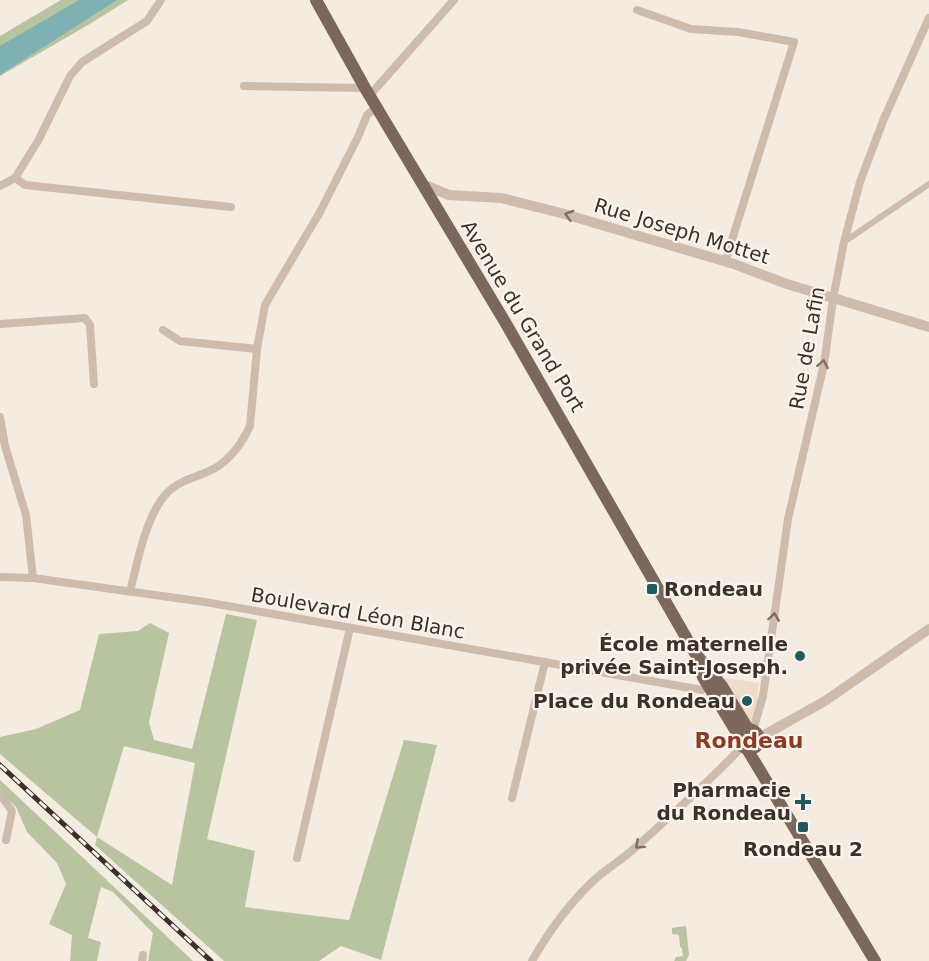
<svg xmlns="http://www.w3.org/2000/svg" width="929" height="961" font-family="'DejaVu Sans',sans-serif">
<rect width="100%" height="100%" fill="#f4ebe1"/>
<!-- green -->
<g fill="#b8c4a0" fill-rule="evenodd">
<path d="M 61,0 L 128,0 L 88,25 L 0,76 L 0,36 Z"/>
<path d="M 226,614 L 257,620 L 207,839 L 255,851 L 245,907 L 349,920 L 404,740 L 437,745 L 381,960 L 341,946 L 319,961 L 224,961 L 95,845 L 97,837 L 0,754 L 0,737 L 36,729 L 80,710 L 99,634 L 138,631 L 150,623 L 169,633 L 149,722 L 154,740 L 192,749 ZM 124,746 L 195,763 L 172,885 L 97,837 Z"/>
<path d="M 0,780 L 193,961 L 148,961 L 153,933 L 113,892 L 101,887 L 88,938 L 101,942 L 97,961 L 70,961 L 72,935 L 49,924 L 66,884 L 57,863 L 27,832 L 16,807 L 0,791 Z"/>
<path d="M 686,926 L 689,955 L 686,961 L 674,961 L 676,957 L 683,956 L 682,948 L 680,947 L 679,935 L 672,934 L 672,928 Z"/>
</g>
<!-- plaza -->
<path fill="#ecdcc8" d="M 725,678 L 759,683 L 757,697 L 761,698 L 755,708 L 752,723 L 749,724 L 722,681 Z"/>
<!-- water -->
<path fill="#7fb0b2" d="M 79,0 L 117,0 L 0,75 L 0,46 Z"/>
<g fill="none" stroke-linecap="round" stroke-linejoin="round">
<!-- pedestrian -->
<path stroke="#cdbbac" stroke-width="6" d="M 844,242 L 929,184"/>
<!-- minor -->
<g stroke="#cdbbac" stroke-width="8">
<path d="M 637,10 L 691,29 L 738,32 L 794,42 L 725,262"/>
<path d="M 244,86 L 365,88"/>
<path d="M 370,95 L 454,0"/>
<path d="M 15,178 L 25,185 L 231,207"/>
<path d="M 0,186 L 15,178 L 38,141 L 70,76 L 82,62 L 147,21 L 161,0"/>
<path d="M 0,324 L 85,318 L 90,325 L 94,384"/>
<path d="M 163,330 L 180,341 L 257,349"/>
<path d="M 0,417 L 5,446 L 26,515 L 33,578"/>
<path d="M 0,577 L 33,578 L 205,602 L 702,690 L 708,686"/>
<path d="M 130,592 C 137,563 146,516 166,494 C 177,482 193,478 207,472 C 227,464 241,445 250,426 L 257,349 L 265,305 L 320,212 L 358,137 L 367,115 L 376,107"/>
<path d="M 753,730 L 763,696 L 788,519 L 824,364 L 833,299 L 844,242 L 860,182 L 883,121 L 929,18"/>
<path d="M 0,794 L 12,811 L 6,840"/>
<path d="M 512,798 L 545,662"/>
<path d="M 297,858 L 350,628"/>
<path d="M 142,961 L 143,955"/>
<path d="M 532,961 C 549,931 568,905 593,881 C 606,869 622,860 636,847 C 672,815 708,782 742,747"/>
</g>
<!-- tertiary -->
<g stroke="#cdbbac" stroke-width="10">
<path d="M 422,184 L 449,195 L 501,198 L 561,213 L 734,264 L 787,284 L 929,327"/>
<path d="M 759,738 L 825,701 L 929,629"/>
</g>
<!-- primary -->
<g stroke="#7d675c" stroke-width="12">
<path d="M 316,0 L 365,88 L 505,322 L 695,653 L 722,686 L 748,729 C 758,730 762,739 756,747"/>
<path d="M 697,659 L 703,677 L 739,736 L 740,745 L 747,749 L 753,748"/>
<path d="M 747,749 L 875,961"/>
</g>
<defs>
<path id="rail" d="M 0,765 L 211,961"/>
</defs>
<!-- rail casing -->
<use href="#rail" stroke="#3b302b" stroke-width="5"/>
<!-- rail -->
<use href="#rail" stroke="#fbf5ee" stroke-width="3" stroke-dasharray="9" stroke-linecap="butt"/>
</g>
<!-- one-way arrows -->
<defs><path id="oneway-chevron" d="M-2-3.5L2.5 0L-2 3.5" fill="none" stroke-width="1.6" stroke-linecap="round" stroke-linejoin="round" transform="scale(1.5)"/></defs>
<g stroke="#7d6f65">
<use href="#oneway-chevron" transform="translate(569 215) rotate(-164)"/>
<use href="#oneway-chevron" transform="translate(823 364) rotate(-79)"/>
<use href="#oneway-chevron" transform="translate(774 617) rotate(-82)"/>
<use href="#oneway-chevron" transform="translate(639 845) rotate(138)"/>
</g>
<!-- markers -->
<g fill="#1f5a5e" stroke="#fbf5ee" stroke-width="2">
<rect x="646" y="583" width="12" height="12" rx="3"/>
<circle cx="800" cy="656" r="6"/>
<circle cx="747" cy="701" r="6"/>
<path d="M800 793h6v6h6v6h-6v6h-6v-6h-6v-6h6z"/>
<rect x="797" y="821" width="12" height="12" rx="3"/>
</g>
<g text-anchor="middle" stroke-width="4.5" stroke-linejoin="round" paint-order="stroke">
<!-- street labels -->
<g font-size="20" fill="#3b302b" stroke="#fbf5ee">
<text transform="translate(682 231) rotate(17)" y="7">Rue Joseph Mottet</text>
<text transform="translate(523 316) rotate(59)" y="7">Avenue du Grand Port</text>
<text transform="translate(807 348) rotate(-80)" y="7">Rue de Lafin</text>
<text transform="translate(358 613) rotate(10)" y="7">Boulevard Léon Blanc</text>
</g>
<!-- poi labels -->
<g font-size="20" font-weight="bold" fill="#3b302b" stroke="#fbf5ee" text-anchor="end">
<text x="664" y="596" text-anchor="start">Rondeau</text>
<text x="788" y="651">École maternelle<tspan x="788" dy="23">privée Saint-Joseph.</tspan></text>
<text x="735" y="708">Place du Rondeau</text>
<text x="791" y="797">Pharmacie<tspan x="791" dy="23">du Rondeau</tspan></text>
<text x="803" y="856" text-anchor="middle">Rondeau 2</text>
</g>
<!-- quarter labels -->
<g font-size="22" font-weight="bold" fill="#8c3b22" stroke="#fbf5ee">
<text x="749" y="748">Rondeau</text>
</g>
</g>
</svg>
